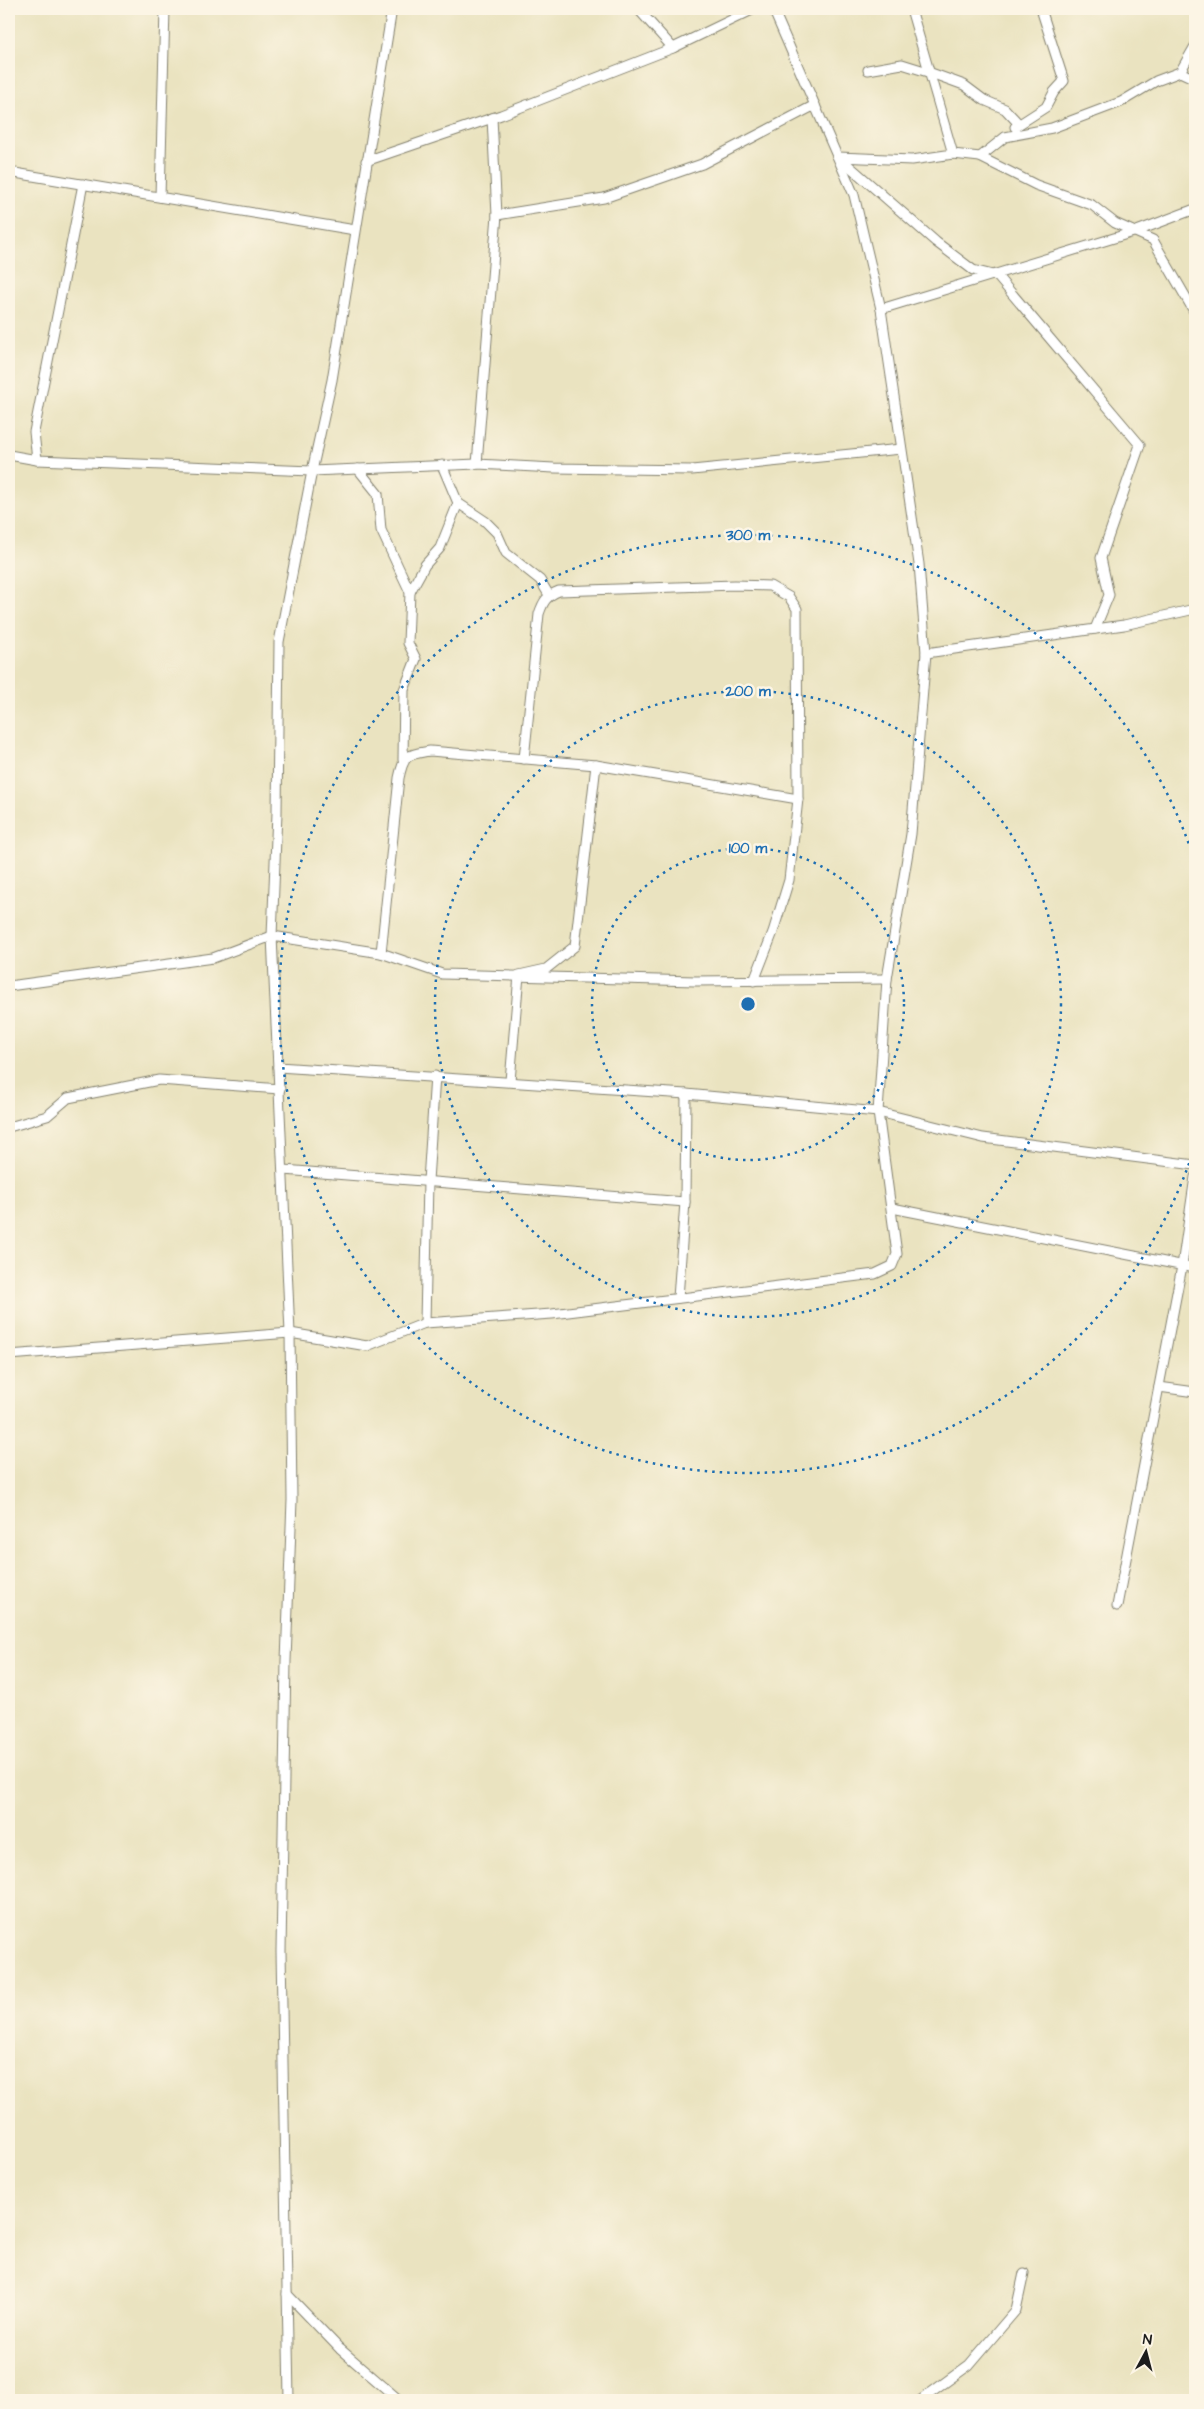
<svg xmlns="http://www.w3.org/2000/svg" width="1204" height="2409" font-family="'Architects Daughter',sans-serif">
<rect width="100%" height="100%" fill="#fcf5e5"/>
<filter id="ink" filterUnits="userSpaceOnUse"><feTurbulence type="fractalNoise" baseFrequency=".02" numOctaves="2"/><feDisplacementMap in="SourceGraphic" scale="10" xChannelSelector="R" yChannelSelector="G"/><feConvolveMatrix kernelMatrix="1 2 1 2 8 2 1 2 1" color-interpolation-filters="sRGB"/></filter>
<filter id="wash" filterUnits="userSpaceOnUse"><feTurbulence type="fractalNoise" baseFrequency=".0096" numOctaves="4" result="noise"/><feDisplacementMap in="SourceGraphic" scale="20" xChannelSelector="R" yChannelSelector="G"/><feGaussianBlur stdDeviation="1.12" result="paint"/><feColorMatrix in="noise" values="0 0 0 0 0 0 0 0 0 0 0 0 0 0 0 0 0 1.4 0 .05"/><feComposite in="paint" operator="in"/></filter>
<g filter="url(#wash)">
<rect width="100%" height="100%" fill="#eae3c0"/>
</g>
<g filter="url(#ink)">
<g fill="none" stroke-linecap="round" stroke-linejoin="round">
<defs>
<g id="minor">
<path d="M 638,9 L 673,48"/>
<path d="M 911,9 L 953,154"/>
<path d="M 868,70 L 902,64 L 931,73 L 964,85 L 984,100 L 1005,109 L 1019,124"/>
<path d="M 1180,72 L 1195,46"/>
<path d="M 1015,127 L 1046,107 L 1054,92 L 1064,81 L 1041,9"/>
<path d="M 838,157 L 912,160 L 953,154 L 980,157 L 1036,185 L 1092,205 L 1115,223 L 1153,240 L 1195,313"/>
<path d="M 980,157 L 1005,137 L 1052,128 L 1121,102 L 1156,81 L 1180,72 L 1195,79"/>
<path d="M 840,158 L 936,242 L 973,270 L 997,276 L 1140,445 L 1101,558 L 1109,595 L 1095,629"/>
<path d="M 366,161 L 501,115 L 673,48 L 754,9"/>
<path d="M 9,172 L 355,230"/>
<path d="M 160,197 L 165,9"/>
<path d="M 497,215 L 604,198 L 702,164 L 815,105"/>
<path d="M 881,309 L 1137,231 L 1195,209"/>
<path d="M 9,455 L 37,460 L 312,471 L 477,464 L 554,468 L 692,470 L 901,449"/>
<path d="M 37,460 L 34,432 L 83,184"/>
<path d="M 477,464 L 497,215 L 492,118"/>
<path d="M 358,469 L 378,494 L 381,530 L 410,592 L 408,643 L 416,659 L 404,690 L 403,760"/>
<path d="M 458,503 L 485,521 L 497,533 L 506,553 L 540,580 L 549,595"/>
<path d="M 410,592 L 425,565 L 440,548 L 458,503 L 442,465"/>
<path d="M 926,653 L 1124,625 L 1195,609"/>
<path d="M 524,759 L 539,614 C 543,602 546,596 559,591 L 735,585 L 770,586 L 789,597 L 797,609 L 798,799 L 789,880 L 773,932 L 754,981"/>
<path d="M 381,953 L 399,778 C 404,754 407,755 430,751 L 596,765 L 798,799"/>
<path d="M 9,986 L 213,958 L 272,936 L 381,953 L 442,974 L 695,981 L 887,979"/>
<path d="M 278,1067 L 686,1094 L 878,1112 L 983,1138 L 1195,1165"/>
<path d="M 510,1081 L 519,975 L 546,969 L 575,946 L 596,765"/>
<path d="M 9,1127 L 47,1116 L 68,1098 L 159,1080 L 280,1089"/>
<path d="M 284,1170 L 685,1202"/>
<path d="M 892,1208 L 1195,1268"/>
<path d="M 678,1298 L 685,1202 L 686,1094"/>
<path d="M 425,1323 L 428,1181 L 435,1076"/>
<path d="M 9,1355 L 290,1333 L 367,1346 L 425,1323 L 552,1314 L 875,1274 L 892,1266 L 897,1254 L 878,1112 L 887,979 L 911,834 L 926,653 L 919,564 L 881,309 L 854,195 L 773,9"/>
<path d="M 1159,1387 L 1195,1392"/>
<path d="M 1117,1606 L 1182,1266 L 1195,1177"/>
<path d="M 287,2294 L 340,2349 L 399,2400"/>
<path d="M 289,2400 L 281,1951 L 286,1661 L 292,1500 L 290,1333 L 272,936 L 277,813 L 279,642 L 312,471 L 332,380 L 392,9"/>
<path d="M 921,2400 L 969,2365 L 1016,2310 L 1024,2273"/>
</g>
</defs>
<!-- minor casing -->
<use href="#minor" stroke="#83806e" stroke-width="11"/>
<!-- minor -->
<use href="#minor" stroke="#fff" stroke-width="9"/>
</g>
</g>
<!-- distance rings -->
<g fill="none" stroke="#1f6fb2" stroke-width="2.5" stroke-dasharray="2.5 5">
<circle cx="748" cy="1004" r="156"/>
<circle cx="748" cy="1004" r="313"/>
<path d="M1194 1149A469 469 0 1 1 1194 859"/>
</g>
<circle cx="748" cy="1004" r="8" fill="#1f6fb2" stroke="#fcf5e5" stroke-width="2.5"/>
<g font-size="15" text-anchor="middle" font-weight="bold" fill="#1f6fb2" stroke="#fcf5e5" stroke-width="5" stroke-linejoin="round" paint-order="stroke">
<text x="748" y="540">300 m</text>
<text x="748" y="696">200 m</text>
<text x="748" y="853">100 m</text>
</g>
<!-- margin -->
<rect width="1204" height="2409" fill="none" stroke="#fcf5e5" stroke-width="30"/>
<!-- north arrow -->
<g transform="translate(1146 2352) rotate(7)" stroke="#fcf5e5" stroke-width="4" paint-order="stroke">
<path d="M0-4L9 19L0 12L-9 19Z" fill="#1c1c1c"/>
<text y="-8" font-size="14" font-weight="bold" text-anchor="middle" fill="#1c1c1c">N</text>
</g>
</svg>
